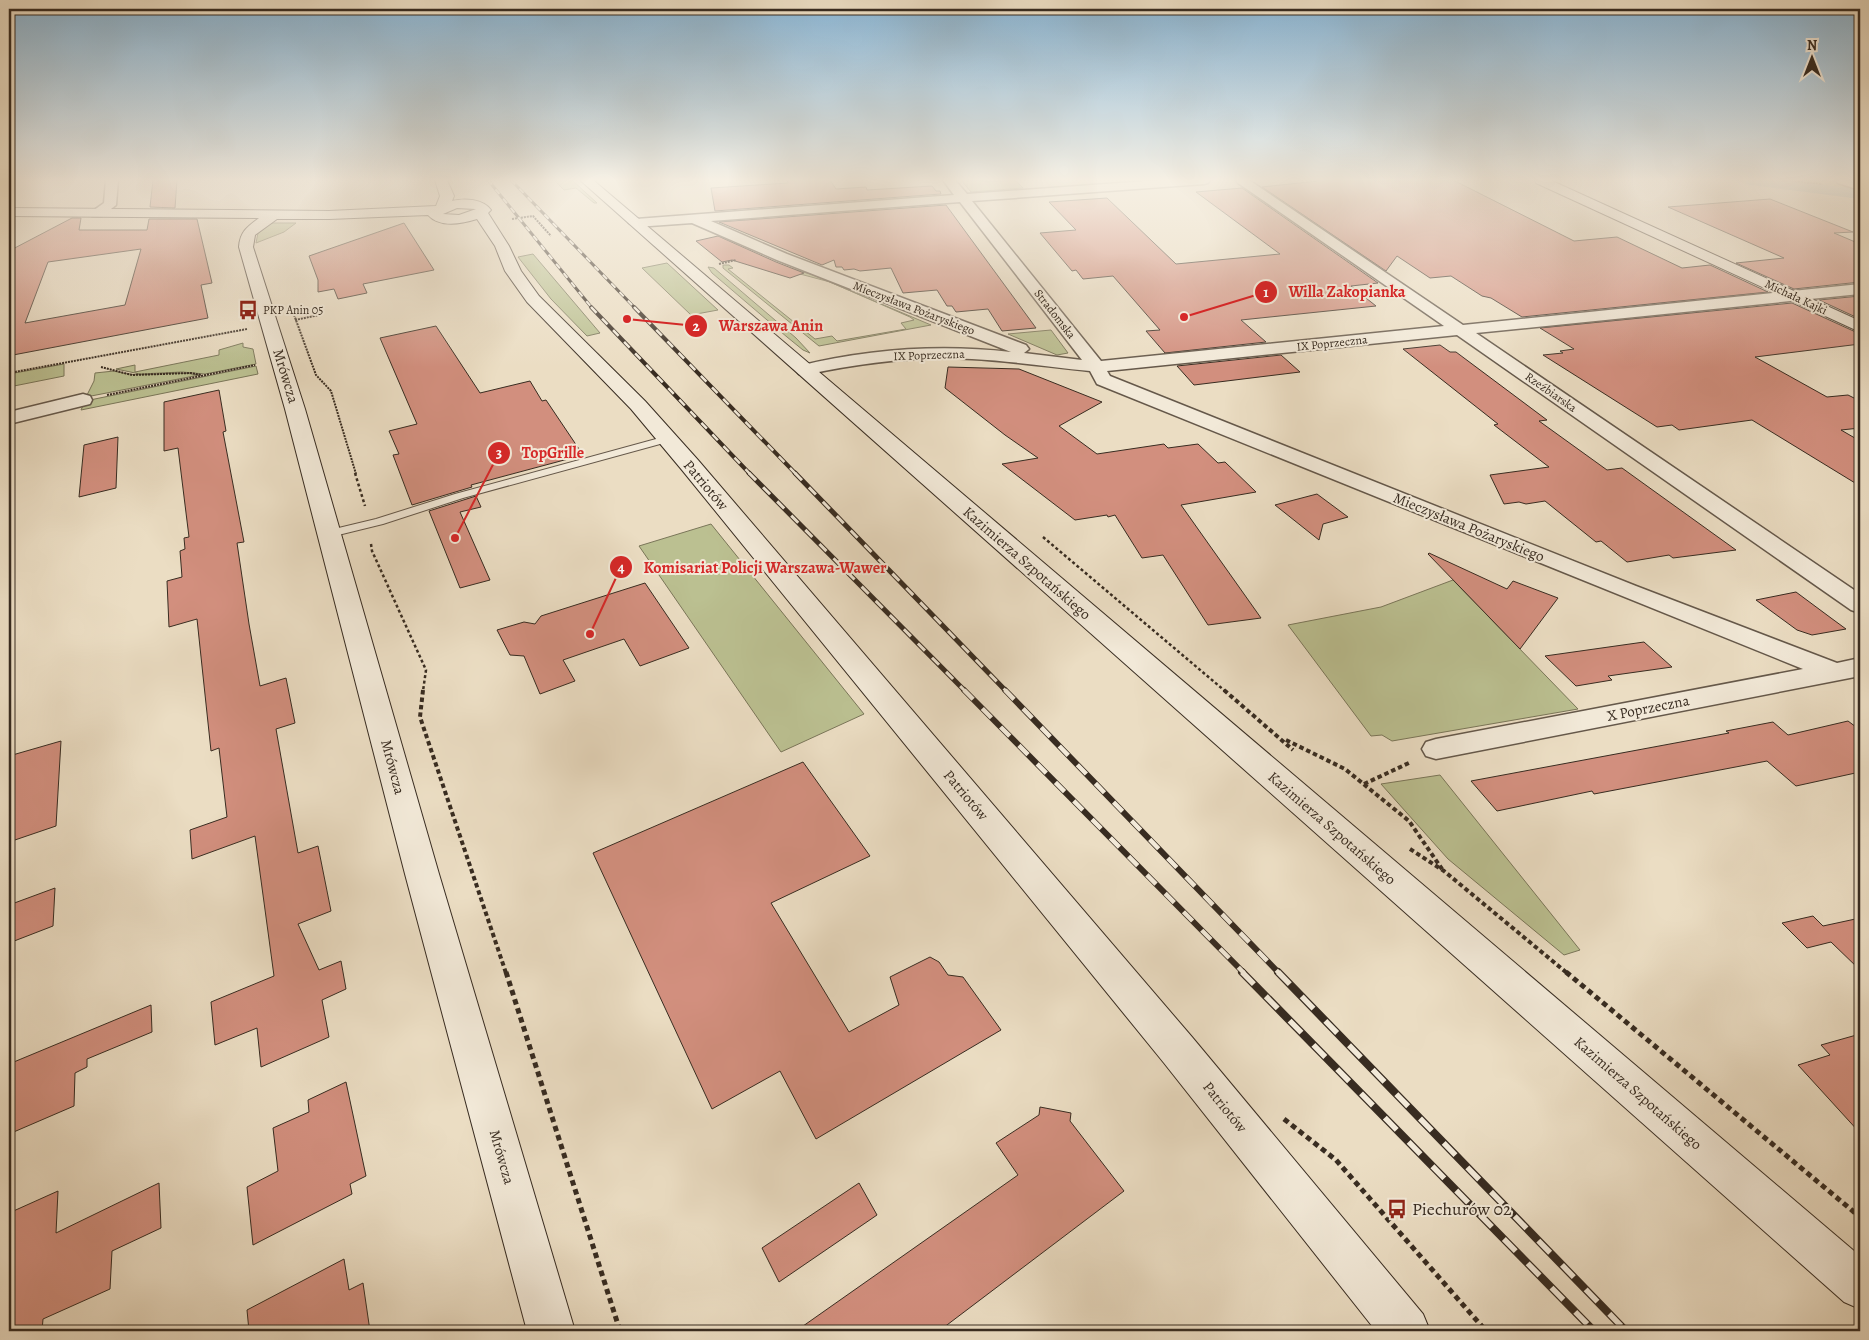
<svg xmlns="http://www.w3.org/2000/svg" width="1869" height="1340" font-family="Alegreya,serif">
<rect width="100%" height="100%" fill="#ebddc3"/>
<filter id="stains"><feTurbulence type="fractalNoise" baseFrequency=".004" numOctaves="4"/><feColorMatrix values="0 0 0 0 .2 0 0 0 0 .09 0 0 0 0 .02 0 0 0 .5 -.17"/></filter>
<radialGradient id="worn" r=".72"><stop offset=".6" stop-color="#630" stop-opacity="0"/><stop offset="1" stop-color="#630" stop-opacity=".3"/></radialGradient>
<!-- green -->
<g fill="#bbc091" stroke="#7a7659">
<path d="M 554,180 L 572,180 L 597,203 L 594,203 L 576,188 L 564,190 Z"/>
<path d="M 961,180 L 983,180 L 985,182 L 1015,180 L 1023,188 L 971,192 Z"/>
<path d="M 1736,180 L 1831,180 L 1860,190 L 1860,196 Z"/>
<path d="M 270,223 L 296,223 L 284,232 L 256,243 L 258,233 Z"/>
<path d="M 533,254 L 600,333 L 587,336 L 551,299 L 518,257 Z"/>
<path d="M 667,263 L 718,310 L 691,315 L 642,268 Z"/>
<path d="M 778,264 L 813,275 L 931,325 L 819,346 L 723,268 L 723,265 L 729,265 L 733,268 L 728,269 L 815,339 L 832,336 L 837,341 L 906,329 L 901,323 L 914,320 L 910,317 L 830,282 L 800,274 Z"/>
<path d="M 708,267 L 714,268 L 796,338 L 810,353 L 803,350 L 787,337 L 712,273 Z"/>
<path d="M 1051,330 L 1068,353 L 1057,355 L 1008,334 Z"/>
<path d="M 243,343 L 243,347 L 253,349 L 256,364 L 205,374 L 182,372 L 140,374 L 116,369 L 135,365 L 135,372 L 219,355 L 219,350 Z"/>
<path d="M 64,364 L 64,376 L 9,387 L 9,374 Z"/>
<path d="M 256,366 L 258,374 L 81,410 L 85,401 Z"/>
<path d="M 114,371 C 142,380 171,369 199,375 L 86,397 L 94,381 L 95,373 Z"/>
<path d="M 711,524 L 864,714 L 781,752 L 639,546 Z"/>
<path d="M 1453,580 L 1578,709 L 1392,741 L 1382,735 L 1371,736 L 1288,625 L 1381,607 Z"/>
<path d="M 1440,775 L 1580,950 L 1564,955 L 1448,859 L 1381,784 Z"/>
</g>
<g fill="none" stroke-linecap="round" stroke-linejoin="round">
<!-- canal -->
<path fill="#9bbabc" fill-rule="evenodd" d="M 1742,180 L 1782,180 L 1860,189 L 1860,199 L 1750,185 L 1745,183 Z"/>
</g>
<!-- building -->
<g fill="#d28f7e" stroke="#382c21" fill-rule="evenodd">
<path d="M 153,180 L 177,180 L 175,208 L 150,207 Z"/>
<path d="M 787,180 L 830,180 L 836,189 L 866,187 L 867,190 L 932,186 L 936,191 L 940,191 L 941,194 L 715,211 L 711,188 L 788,183 Z"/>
<path d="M 1328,180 L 1453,180 L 1574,241 L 1617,237 L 1682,268 L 1710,265 L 1768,292 L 1522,317 L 1491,298 L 1482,296 L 1451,276 L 1430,278 L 1397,256 L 1386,271 L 1262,187 Z"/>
<path d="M 1242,188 L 1378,283 L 1351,286 L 1376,306 L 1241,320 L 1266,342 L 1165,353 L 1146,331 L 1160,330 L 1113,276 L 1083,279 L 1076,270 L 1072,271 L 1040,233 L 1076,230 L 1049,202 L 1107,198 L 1176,264 L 1280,254 L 1196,192 Z"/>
<path d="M 1770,199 L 1853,232 L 1834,233 L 1860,244 L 1860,282 L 1794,289 L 1736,263 L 1784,258 L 1668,207 Z"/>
<path d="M 946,205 L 1036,328 L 1002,331 L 988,309 L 956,312 L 952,306 L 947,306 L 937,290 L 903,293 L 891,268 L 860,271 L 854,269 L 844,270 L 842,267 L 836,267 L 834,260 L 822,265 L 719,222 Z"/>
<path d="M 72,218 L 81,218 L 79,230 L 147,230 L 149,219 L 197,219 L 212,283 L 201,285 L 208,318 L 13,355 L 11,360 L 9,359 L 9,251 ZM 141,249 L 125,305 L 25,323 L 48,262 Z"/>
<path d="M 404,223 L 434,270 L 363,284 L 367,293 L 338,299 L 334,289 L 318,292 L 318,280 L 309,256 Z"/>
<path d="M 718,236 L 776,262 L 804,273 L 790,278 L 732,260 L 722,262 L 696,241 Z"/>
<path d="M 1860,296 L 1860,319 L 1819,300 Z"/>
<path d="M 1792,303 L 1860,334 L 1860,344 L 1755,357 L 1827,397 L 1848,395 L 1860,401 L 1860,428 L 1841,430 L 1860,441 L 1860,486 L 1752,420 L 1679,430 L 1672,425 L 1657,427 L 1543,355 L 1563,353 L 1560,351 L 1574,349 L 1540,328 Z"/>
<path d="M 436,326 L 480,393 L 530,381 L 542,401 L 546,400 L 583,455 L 471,485 L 472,487 L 412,505 L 393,455 L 399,454 L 389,431 L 417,424 L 380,338 Z"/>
<path d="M 1440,345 L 1450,352 L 1456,352 L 1547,420 L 1539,421 L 1607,470 L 1622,468 L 1736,550 L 1673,558 L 1669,555 L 1627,562 L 1601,541 L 1596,542 L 1545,501 L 1526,504 L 1519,502 L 1504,504 L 1490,475 L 1549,467 L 1494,425 L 1498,424 L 1403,349 Z"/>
<path d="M 1281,355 L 1300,372 L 1194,385 L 1177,366 Z"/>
<path d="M 948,367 L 1019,369 L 1102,402 L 1059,426 L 1097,454 L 1164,444 L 1168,448 L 1198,444 L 1218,463 L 1225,462 L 1256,492 L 1181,505 L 1261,618 L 1208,625 L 1163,555 L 1142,558 L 1115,515 L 1108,517 L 1107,515 L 1075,520 L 1002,464 L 1038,458 L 1005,435 L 945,388 Z"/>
<path d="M 219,390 L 226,431 L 223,432 L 244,542 L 237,543 L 249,624 L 260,686 L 286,678 L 295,723 L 276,729 L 298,853 L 318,846 L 331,911 L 298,924 L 319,970 L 341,961 L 346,989 L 322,1000 L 329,1037 L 261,1067 L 257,1028 L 215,1045 L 211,1002 L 274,976 L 255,836 L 192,859 L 190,830 L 227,817 L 219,748 L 211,751 L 197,619 L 169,627 L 167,581 L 182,577 L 180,551 L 185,549 L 184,538 L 189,537 L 178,448 L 164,451 L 164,402 Z"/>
<path d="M 118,437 L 116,488 L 79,497 L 84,445 Z"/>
<path d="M 1317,494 L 1348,517 L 1323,524 L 1319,540 L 1275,505 Z"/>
<path d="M 476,496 L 481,507 L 460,512 L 490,580 L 460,588 L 429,511 Z"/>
<path d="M 1429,553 L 1507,589 L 1513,581 L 1558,598 L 1520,649 L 1428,554 Z"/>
<path d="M 645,583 L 689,648 L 640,666 L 624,639 L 563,660 L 575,681 L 540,694 L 524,656 L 510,655 L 497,630 L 524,622 L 535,624 L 541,616 Z"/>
<path d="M 1796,592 L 1831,618 L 1846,629 L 1812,635 L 1797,630 L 1756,600 Z"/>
<path d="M 1644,642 L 1672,667 L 1608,676 L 1612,680 L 1576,686 L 1545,656 Z"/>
<path d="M 1848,721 L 1860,730 L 1860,772 L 1796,786 L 1767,761 L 1594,794 L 1592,791 L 1497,811 L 1471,781 L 1729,733 L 1726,731 L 1773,722 L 1788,735 Z"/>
<path d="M 61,741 L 56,826 L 9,842 L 9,756 Z"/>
<path d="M 803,762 L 870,856 L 771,903 L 849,1032 L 899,1005 L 890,977 L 930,957 L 939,962 L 948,975 L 963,977 L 1001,1030 L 816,1139 L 780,1071 L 712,1109 L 593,853 Z"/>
<path d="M 55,888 L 53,926 L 9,943 L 9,905 Z"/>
<path d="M 1813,916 L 1823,926 L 1860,918 L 1860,970 L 1831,942 L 1807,948 L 1782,923 Z"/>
<path d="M 151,1005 L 152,1032 L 87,1059 L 87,1067 L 75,1073 L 74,1106 L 9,1134 L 9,1064 Z"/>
<path d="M 1860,1034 L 1860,1133 L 1798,1065 L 1830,1055 L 1821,1045 Z"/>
<path d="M 346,1082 L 366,1176 L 350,1184 L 352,1194 L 253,1245 L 247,1187 L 278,1171 L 273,1128 L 309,1112 L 308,1100 Z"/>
<path d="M 1040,1107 L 1071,1113 L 1070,1121 L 1124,1191 L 939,1331 L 796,1331 L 1018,1175 L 996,1143 L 1039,1115 Z"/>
<path d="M 159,1183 L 161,1228 L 112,1251 L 110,1289 L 43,1319 L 42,1331 L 9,1331 L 9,1213 L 58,1191 L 56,1233 Z"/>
<path d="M 859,1183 L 877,1215 L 779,1282 L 762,1248 Z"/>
<path d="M 344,1259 L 349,1290 L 363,1283 L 370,1331 L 249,1331 L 247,1310 Z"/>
</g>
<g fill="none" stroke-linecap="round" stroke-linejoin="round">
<defs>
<path id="lane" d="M 667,436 L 671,437 L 672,439 L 671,441 L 463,498 L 383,524 L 330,537 L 324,533 L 326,531 L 376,519 L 455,494 Z"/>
<g id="street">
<path d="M 106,180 L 118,180 L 116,205 L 102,216 L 92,216 L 90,213 L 104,203 Z"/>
<path d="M 943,180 L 955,180 L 967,194 L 1161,180 L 1210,180 L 1208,183 L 1204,184 L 972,201 L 1101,361 L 1444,326 L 1238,183 L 1236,180 L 1249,180 L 1463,325 L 1860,284 L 1860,294 L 1476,333 L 1860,594 L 1860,613 L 1851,610 L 1457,335 L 1107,371 L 1110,376 L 1636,586 L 1837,663 L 1860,658 L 1860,676 L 1436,759 L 1426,756 L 1422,749 L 1426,742 L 1436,739 L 1803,669 L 1097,384 L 1090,371 C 1050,367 1011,361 972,359 C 916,356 860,363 805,375 L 799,374 L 796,370 L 799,366 C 868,349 940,344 1011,352 L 777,260 L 692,223 L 636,227 L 629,223 L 636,219 L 954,195 ZM 960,202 L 1082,360 L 1024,353 L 1029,349 L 1026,345 L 787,254 L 711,221 Z"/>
<path d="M 1836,180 L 1853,180 L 1860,182 L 1860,190 L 1838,183 Z"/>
<path d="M 83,394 L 90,396 L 92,400 L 90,404 L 9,424 L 9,412 Z"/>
</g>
<g id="secondary">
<path d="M 435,180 L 447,180 L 454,196 L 452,201 C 465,198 483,199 491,210 L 488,213 L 509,246 L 521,271 L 539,296 L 645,401 L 698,460 L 1192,1037 L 1423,1314 L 1430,1331 L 1376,1331 L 1164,1063 L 682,470 L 631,409 L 527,302 L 505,271 L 495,246 L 477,219 C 461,224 440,228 428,215 L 329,219 L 277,219 L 255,235 L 253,247 L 305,409 L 439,874 L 575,1331 L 527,1331 L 405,874 L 285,409 L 239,247 C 240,232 247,227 259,218 L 9,216 L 9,208 L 329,211 L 436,206 L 440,196 ZM 457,208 L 475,209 L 476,209 L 459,215 L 443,214 Z"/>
<path d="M 580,180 L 593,180 L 1860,1256 L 1860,1309 L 1844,1302 Z"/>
<path d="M 1535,180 L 1550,180 L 1860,321 L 1860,332 L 1536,183 Z"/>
</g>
</defs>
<!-- lane casing -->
<use href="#lane" stroke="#65584a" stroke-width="2"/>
<!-- street casing -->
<use href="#street" stroke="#65584a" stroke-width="3"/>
<!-- secondary casing -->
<use href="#secondary" stroke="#382c21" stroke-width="2"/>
<!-- path-far3 -->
<g stroke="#382c21" stroke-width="2" stroke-dasharray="2 1" stroke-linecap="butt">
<path d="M 1783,180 L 1822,184"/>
<path d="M 512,219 L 533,216 L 551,236"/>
<path d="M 719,264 L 736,260"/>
<path d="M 293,312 L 316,375 L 331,391 L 356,474"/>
<path d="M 295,320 L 319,315"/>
<path d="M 101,367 L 132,375 L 191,373 L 201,375"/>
<path d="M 9,373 L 247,329"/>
<path d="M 107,395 L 255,365"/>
</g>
<!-- path-far2 -->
<g stroke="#382c21" stroke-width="2.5" stroke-dasharray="3 2.5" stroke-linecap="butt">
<path d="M 355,473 L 365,506"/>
<path d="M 1043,537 L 1225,691"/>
<path d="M 371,544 L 372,551 L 426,670 L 423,691"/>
</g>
<!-- path-far1 -->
<g stroke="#382c21" stroke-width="4" stroke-dasharray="4.5 3" stroke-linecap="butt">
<path d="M 423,690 L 420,717 L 506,973"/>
<path d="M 1224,690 L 1293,750"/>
<path d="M 1286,740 L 1345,769 L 1409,821 L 1442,869"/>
<path d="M 1364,784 L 1411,762"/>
<path d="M 1410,849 L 1444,871 L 1567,973"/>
</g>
<!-- path -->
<g stroke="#382c21" stroke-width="5" stroke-dasharray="5.5 4" stroke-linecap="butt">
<path d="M 506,972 L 620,1331"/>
<path d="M 1566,972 L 1860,1217"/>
<path d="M 1284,1119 L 1336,1160 L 1486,1331"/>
</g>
<!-- lane -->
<use href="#lane" fill="#f2e9d8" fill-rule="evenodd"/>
<!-- street -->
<use href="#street" fill="#f2e9d8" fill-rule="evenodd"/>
<!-- secondary -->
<use href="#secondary" fill="#f2e9d8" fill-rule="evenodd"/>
<defs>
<g id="rail-far4">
<path d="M 488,180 L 592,308"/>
<path d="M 511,180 L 635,308"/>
</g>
<g id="rail-far3">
<path d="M 591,307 L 750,474"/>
<path d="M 634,307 L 796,474"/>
</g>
<g id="rail-far2">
<path d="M 749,473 L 965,691"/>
<path d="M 795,473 L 1006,691"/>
</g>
<g id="rail-far1">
<path d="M 964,690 L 1244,973"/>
<path d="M 1005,690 L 1279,973"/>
</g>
<g id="rail">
<path d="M 1242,972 L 1594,1331"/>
<path d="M 1278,972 L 1626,1331"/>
</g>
</defs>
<!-- rail-far4 casing -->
<use href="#rail-far4" stroke="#382c21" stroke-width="3"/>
<!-- rail-far3 casing -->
<use href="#rail-far3" stroke="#382c21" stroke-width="4"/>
<!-- rail-far2 casing -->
<use href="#rail-far2" stroke="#382c21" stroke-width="5"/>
<!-- rail-far1 casing -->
<use href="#rail-far1" stroke="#382c21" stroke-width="6"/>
<!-- rail casing -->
<use href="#rail" stroke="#382c21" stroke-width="8"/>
<!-- rail-far4 -->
<use href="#rail-far4" stroke="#f2e9d8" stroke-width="2" stroke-dasharray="6" stroke-linecap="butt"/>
<!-- rail-far3 -->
<use href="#rail-far3" stroke="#f2e9d8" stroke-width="2.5" stroke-dasharray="8" stroke-linecap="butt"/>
<!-- rail-far2 -->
<use href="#rail-far2" stroke="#f2e9d8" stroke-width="3" stroke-dasharray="10" stroke-linecap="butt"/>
<!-- rail-far1 -->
<use href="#rail-far1" stroke="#f2e9d8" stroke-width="4.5" stroke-dasharray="13" stroke-linecap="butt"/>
<!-- rail -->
<use href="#rail" stroke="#f2e9d8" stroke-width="5.5" stroke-dasharray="17" stroke-linecap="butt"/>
</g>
<!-- sky -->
<linearGradient id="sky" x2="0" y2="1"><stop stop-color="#89b6d6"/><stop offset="0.49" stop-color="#f6f0e4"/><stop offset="1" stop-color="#f6f0e4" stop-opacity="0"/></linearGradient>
<rect width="1869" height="367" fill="url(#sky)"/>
<!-- icons -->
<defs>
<symbol id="bus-bare" viewBox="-9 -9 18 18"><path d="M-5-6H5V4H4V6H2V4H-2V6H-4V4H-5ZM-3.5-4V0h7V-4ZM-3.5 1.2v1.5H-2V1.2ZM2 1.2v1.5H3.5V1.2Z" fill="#8f2418" stroke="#f2e9d8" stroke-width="2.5" paint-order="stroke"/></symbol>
</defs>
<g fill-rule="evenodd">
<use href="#bus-bare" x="234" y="296" width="28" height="28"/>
<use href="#bus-bare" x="1383" y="1195" width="28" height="28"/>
</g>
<g text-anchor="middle" stroke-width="4" stroke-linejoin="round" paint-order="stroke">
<!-- far-street labels -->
<g font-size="12" fill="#382c21" stroke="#f2e9d8">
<text transform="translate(1796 297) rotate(25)" y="4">Michała Kajki</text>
<text transform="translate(914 308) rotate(21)" y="4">Mieczysława Pożaryskiego</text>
<text transform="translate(1055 314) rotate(52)" y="4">Stradomska</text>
<text transform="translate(1332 343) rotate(-6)" y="4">IX Poprzeczna</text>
<text transform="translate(929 355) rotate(-2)" y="4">IX Poprzeczna</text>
<text transform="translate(1551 392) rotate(35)" y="4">Rzeźbiarska</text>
</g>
<!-- far-poi labels -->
<g font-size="12" fill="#382c21" stroke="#f2e9d8" text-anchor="start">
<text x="263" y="314">PKP Anin 05</text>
</g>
<!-- street labels -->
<g font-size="15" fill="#382c21" stroke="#f2e9d8">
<text transform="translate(286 376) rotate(73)" y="5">Mrówcza</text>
<text transform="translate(706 485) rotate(50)" y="5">Patriotów</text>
<text transform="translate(1469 527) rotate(22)" y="5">Mieczysława Pożaryskiego</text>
<text transform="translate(1027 563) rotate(41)" y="5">Kazimierza Szpotańskiego</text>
<text transform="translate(1648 708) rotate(-11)" y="5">X Poprzeczna</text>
<text transform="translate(393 767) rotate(75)" y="5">Mrówcza</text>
<text transform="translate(966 795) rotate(50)" y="5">Patriotów</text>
<text transform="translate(1332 828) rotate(41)" y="5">Kazimierza Szpotańskiego</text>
<text transform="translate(1638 1093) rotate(41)" y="5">Kazimierza Szpotańskiego</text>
<text transform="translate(1225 1107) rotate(51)" y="5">Patriotów</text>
<text transform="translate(502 1157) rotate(74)" y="5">Mrówcza</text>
</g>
<!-- near-poi labels -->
<g font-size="18" fill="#382c21" stroke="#f2e9d8" text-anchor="start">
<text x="1412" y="1215">Piechurów 02</text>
</g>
</g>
<!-- callouts -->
<path fill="none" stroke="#d62828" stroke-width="2" d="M1184 317L1266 292M627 319L696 326M455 538L499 453M590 634L621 567"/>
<g fill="#d62828" stroke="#f2e9d8" stroke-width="2">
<circle cx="1184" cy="317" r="5"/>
<circle cx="627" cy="319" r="5"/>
<circle cx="455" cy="538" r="5"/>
<circle cx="590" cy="634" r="5"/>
<circle cx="1266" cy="292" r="12"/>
<circle cx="696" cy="326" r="12"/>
<circle cx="499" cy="453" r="12"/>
<circle cx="621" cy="567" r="12"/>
</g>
<g font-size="15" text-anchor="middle" font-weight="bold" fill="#fff">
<text x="1266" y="297">1</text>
<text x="696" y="331">2</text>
<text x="499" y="458">3</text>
<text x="621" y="572">4</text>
</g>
<g font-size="16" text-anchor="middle" font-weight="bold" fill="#d62828" stroke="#f2e9d8" stroke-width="4" stroke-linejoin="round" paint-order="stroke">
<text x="1347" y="297">Willa Zakopianka</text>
<text x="771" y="331">Warszawa Anin</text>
<text x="553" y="458">TopGrille</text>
<text x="765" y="573">Komisariat Policji Warszawa-Wawer</text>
</g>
<!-- margin -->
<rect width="1869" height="1340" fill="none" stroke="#ebddc3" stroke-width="30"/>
<rect x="10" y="10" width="1849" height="1320" fill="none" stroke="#382c21" stroke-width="2.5"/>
<rect x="15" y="15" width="1839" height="1310" fill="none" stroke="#382c21"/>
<!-- north arrow -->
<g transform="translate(1812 58)" stroke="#f2e9d8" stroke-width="4" paint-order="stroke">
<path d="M0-4L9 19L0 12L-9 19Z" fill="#382c21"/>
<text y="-8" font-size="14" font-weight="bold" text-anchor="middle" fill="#382c21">N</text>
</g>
<rect width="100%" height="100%" filter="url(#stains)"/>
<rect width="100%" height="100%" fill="url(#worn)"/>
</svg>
